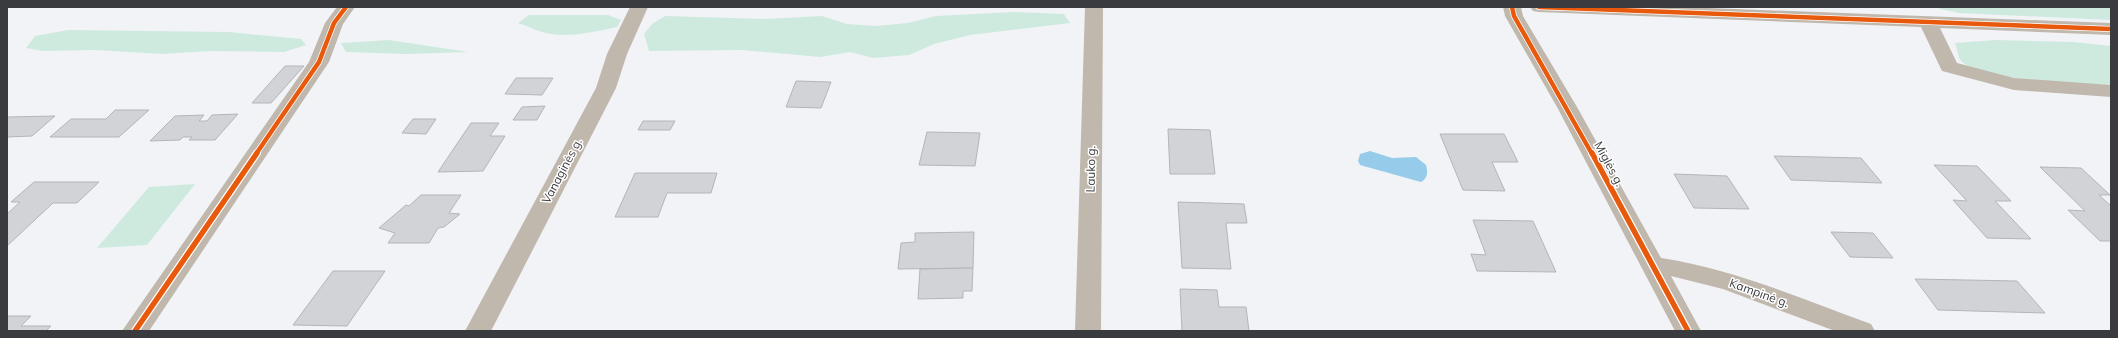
<svg xmlns="http://www.w3.org/2000/svg" width="2118" height="338" font-family="Mulish,sans-serif">
<rect width="100%" height="100%" fill="#f1f3f7"/>
<!-- green -->
<g fill="#ceeade">
<path d="M 1939,7 L 2111,7 L 2111,20 L 1959,13 L 1940,9 Z"/>
<path d="M 1013,12 L 1064,14 L 1070,23 L 970,35 L 934,44 L 909,55 L 873,58 L 850,52 L 820,57 L 741,50 L 649,51 L 644,34 L 652,24 L 665,16 L 765,19 L 822,16 L 847,24 L 876,26 L 908,23 L 936,16 Z"/>
<path d="M 529,15 L 608,15 L 621,20 L 617,27 C 594,32 565,39 542,32 C 534,30 526,25 518,23 Z"/>
<path d="M 68,30 L 229,32 L 301,39 L 306,45 L 284,52 L 211,51 L 162,54 L 95,50 L 43,51 L 26,48 L 35,36 Z"/>
<path d="M 389,40 L 468,52 L 405,54 L 346,52 L 341,43 Z"/>
<path d="M 1996,40 L 2074,42 L 2111,46 L 2111,85 C 2081,83 1980,81 1961,61 C 1958,57 1957,48 1955,43 Z"/>
<path d="M 195,184 L 147,245 L 97,248 L 149,187 Z"/>
</g>
<!-- water -->
<path fill="#96cbea" d="M 1370,151 L 1392,158 L 1416,157 L 1426,165 C 1428,172 1428,178 1421,182 L 1360,165 L 1358,161 L 1360,154 Z"/>
<!-- building -->
<g fill="#d1d3d6" stroke="#b4b5b9">
<path d="M 285,66 L 304,66 L 271,103 L 252,103 Z"/>
<path d="M 516,78 L 553,78 L 542,95 L 505,94 Z"/>
<path d="M 796,81 L 831,82 L 821,108 L 786,107 Z"/>
<path d="M 545,106 L 537,120 L 513,120 L 522,107 Z"/>
<path d="M 115,110 L 149,110 L 119,137 L 50,137 L 71,119 L 106,119 Z"/>
<path d="M 238,114 L 215,140 L 189,140 L 192,137 L 183,137 L 180,140 L 150,141 L 175,116 L 204,115 L 199,121 L 207,121 L 212,115 Z"/>
<path d="M 55,116 L 32,136 L 7,137 L 7,117 Z"/>
<path d="M 413,119 L 436,119 L 426,134 L 402,133 Z"/>
<path d="M 643,121 L 675,121 L 670,130 L 638,130 Z"/>
<path d="M 471,123 L 499,123 L 490,136 L 505,136 L 483,171 L 438,172 Z"/>
<path d="M 1168,129 L 1210,130 L 1215,174 L 1170,174 Z"/>
<path d="M 927,132 L 980,133 L 975,166 L 919,165 Z"/>
<path d="M 1440,134 L 1504,134 L 1518,162 L 1492,162 L 1505,191 L 1463,190 Z"/>
<path d="M 1774,156 L 1861,158 L 1882,183 L 1791,180 Z"/>
<path d="M 1934,165 L 1977,166 L 2011,201 L 1995,201 L 2031,239 L 1987,238 L 1953,200 L 1967,201 Z"/>
<path d="M 2040,167 L 2081,168 L 2110,195 L 2099,195 L 2111,206 L 2111,241 L 2100,241 L 2068,210 L 2085,211 Z"/>
<path d="M 635,173 L 717,173 L 711,193 L 667,193 L 658,217 L 615,217 Z"/>
<path d="M 1674,174 L 1727,176 L 1749,209 L 1694,208 Z"/>
<path d="M 34,182 L 99,182 L 77,203 L 53,203 L 7,246 L 7,214 L 20,202 L 11,202 Z"/>
<path d="M 421,195 L 461,195 L 449,213 L 460,214 L 444,227 L 438,228 L 429,243 L 388,243 L 395,233 L 379,228 L 406,205 L 409,206 Z"/>
<path d="M 1178,202 L 1244,204 L 1247,223 L 1226,223 L 1231,269 L 1182,268 Z"/>
<path d="M 1473,220 L 1533,221 L 1556,272 L 1477,271 L 1471,254 L 1486,255 Z"/>
<path d="M 974,232 L 973,268 L 898,269 L 901,243 L 915,242 L 915,233 Z"/>
<path d="M 1831,232 L 1873,233 L 1893,258 L 1850,257 Z"/>
<path d="M 973,268 L 972,291 L 963,291 L 963,298 L 918,299 L 920,269 Z"/>
<path d="M 333,271 L 385,271 L 347,326 L 293,325 Z"/>
<path d="M 1915,279 L 2017,281 L 2045,313 L 1938,310 Z"/>
<path d="M 1180,289 L 1217,290 L 1219,307 L 1246,307 L 1249,331 L 1182,331 Z"/>
<path d="M 7,316 L 31,316 L 21,326 L 51,326 L 46,331 L 7,331 Z"/>
</g>
<g fill="none" stroke-linecap="round" stroke-linejoin="round">
<!-- minor -->
<g fill="#c0b7ad" fill-rule="evenodd">
<path d="M 337,7 L 355,7 L 343,24 L 329,62 L 149,331 L 122,331 L 309,62 L 325,23 Z"/>
<path d="M 630,7 L 648,7 L 627,54 L 616,88 L 491,331 L 465,331 L 596,88 L 607,54 Z"/>
<path d="M 1085,7 L 1103,7 L 1101,331 L 1075,331 Z"/>
<path d="M 1503,7 L 1521,7 L 1523,16 L 1577,107 L 1661,258 C 1734,269 1802,299 1871,324 L 1875,331 L 1835,331 L 1723,289 L 1671,276 L 1701,331 L 1675,331 L 1557,107 L 1505,16 Z"/>
<path d="M 1530,7 L 1681,7 L 2111,23 L 2111,35 L 1940,28 L 1957,63 L 2014,78 L 2111,85 L 2111,97 L 2014,90 L 1942,71 L 1921,27 L 1539,12 L 1533,11 Z"/>
</g>
<defs>
<g id="cycleway-far1">
<path d="M 1512,7 L 1514,16 L 1592,154"/>
<path d="M 1539,7 L 2111,29"/>
<path d="M 256,154 L 319,62 L 334,23 L 346,7"/>
</g>
<g id="cycleway">
<path d="M 1592,153 L 1688,331"/>
<path d="M 135,331 L 257,153"/>
</g>
</defs>
<!-- cycleway-far1 casing -->
<use href="#cycleway-far1" stroke="#fff" stroke-width="6"/>
<!-- cycleway casing -->
<use href="#cycleway" stroke="#fff" stroke-width="8"/>
<!-- cycleway-far1 -->
<use href="#cycleway-far1" stroke="#e8590c" stroke-width="4.5"/>
<!-- cycleway -->
<use href="#cycleway" stroke="#e8590c" stroke-width="5.5"/>
</g>
<g text-anchor="middle" stroke-width="3" stroke-linejoin="round" paint-order="stroke">
<!-- street labels -->
<g font-size="12" fill="#3a3b3e" stroke="#fff">
<text transform="translate(1609 164) rotate(62)" y="4">Miglės g.</text>
<text transform="translate(1091 169) rotate(-89)" y="4">Lauko g.</text>
<text transform="translate(562 171) rotate(-62)" y="4">Vanaginės g.</text>
<text transform="translate(1759 293) rotate(20)" y="4">Kampinė g.</text>
</g>
</g>
<!-- border -->
<rect width="2118" height="338" fill="none" stroke="#3a3b3e" stroke-width="16"/>
</svg>
